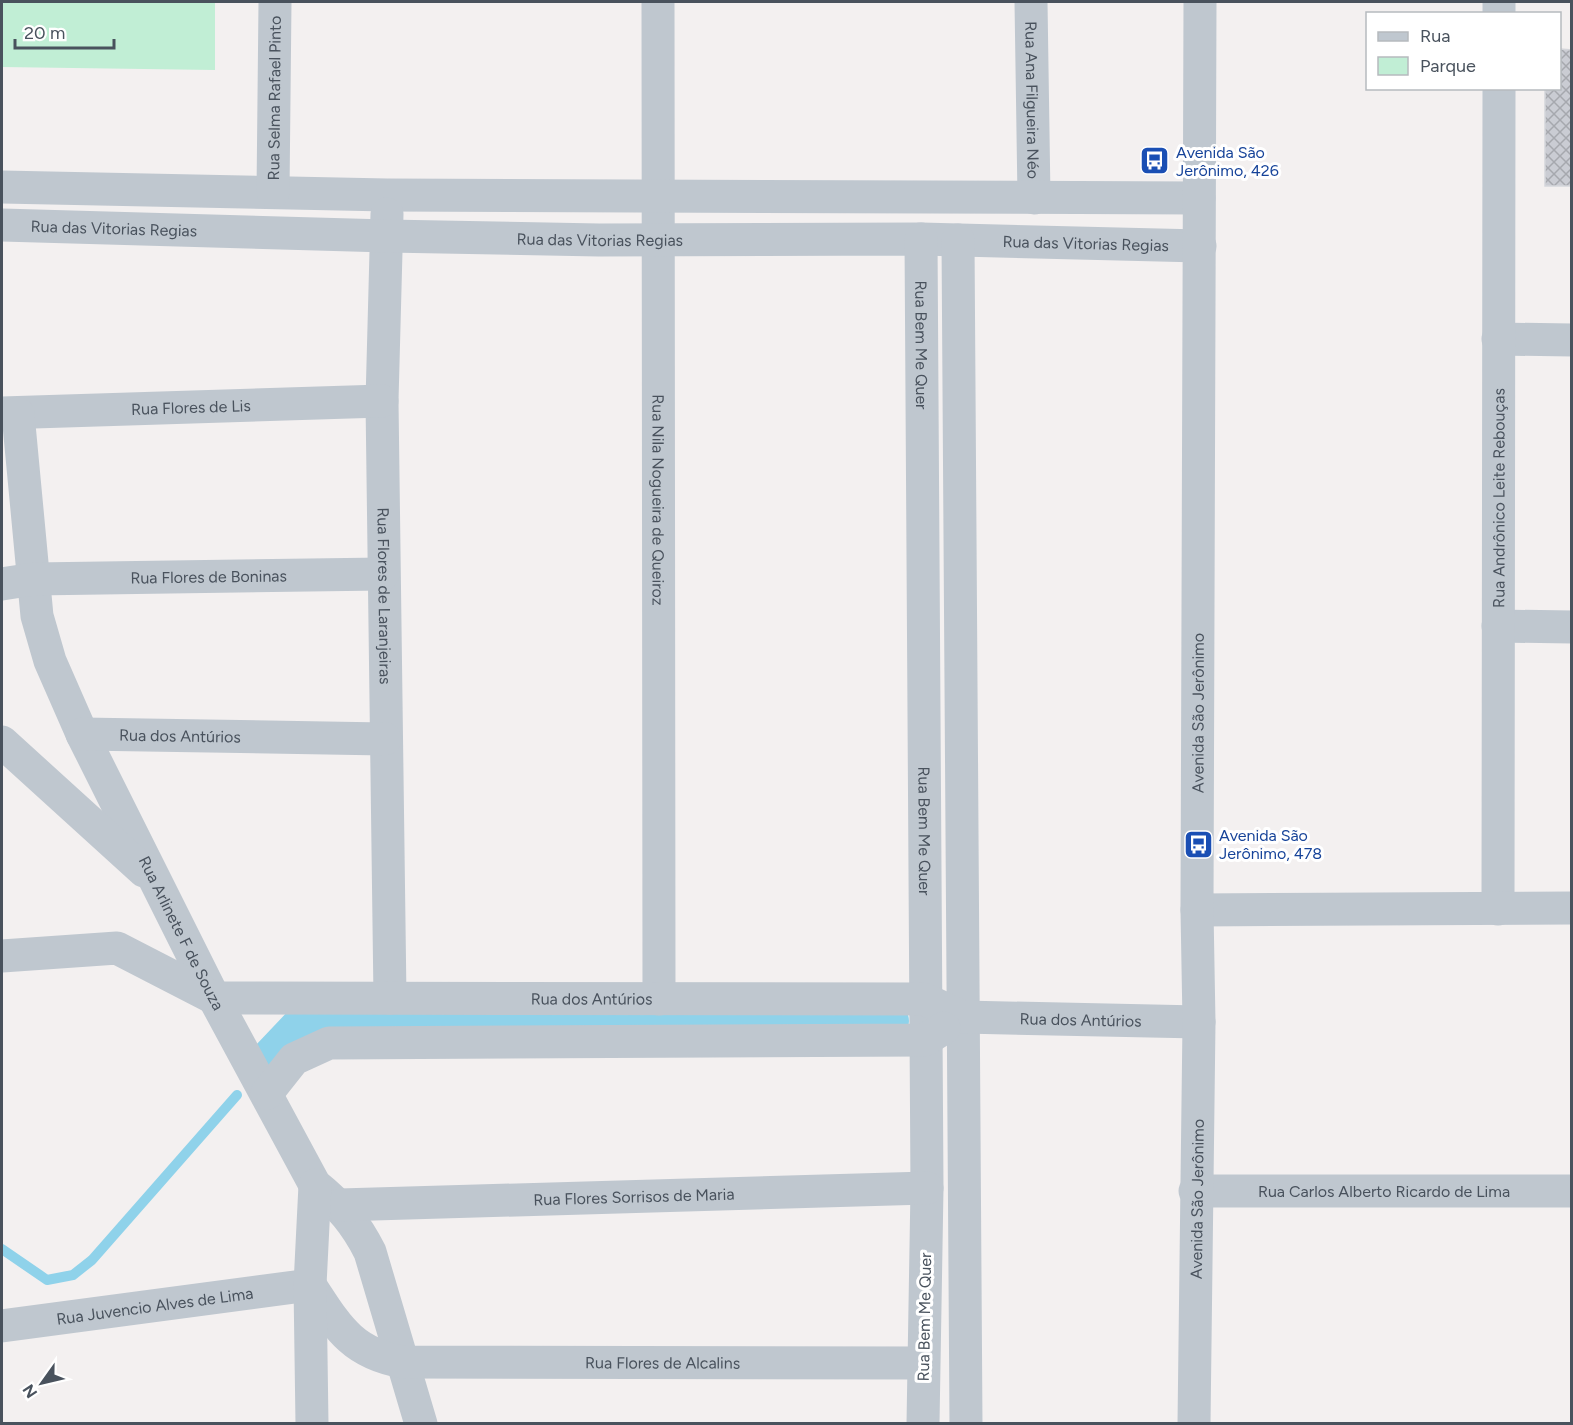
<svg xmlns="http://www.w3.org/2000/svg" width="1573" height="1425" font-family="Figtree,sans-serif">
<defs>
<pattern id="building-cross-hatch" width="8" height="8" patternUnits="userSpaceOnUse" patternTransform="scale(1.5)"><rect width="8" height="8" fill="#caccd3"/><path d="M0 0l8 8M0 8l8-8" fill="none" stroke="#a6a8ae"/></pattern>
</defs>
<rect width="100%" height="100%" fill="#f3f0f0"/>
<!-- green -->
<path fill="#c1eed5" d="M 2,2 L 215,2 L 215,70 L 2,67 Z"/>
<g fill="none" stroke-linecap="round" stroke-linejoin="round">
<!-- stream -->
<path stroke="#8fd2ea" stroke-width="10" d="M 2,1249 L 47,1280 L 73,1275 L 92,1260 L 237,1095"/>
<!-- canal -->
<path stroke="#8fd2ea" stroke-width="34" d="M 269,1056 L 304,1019 L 892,1021"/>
</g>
<!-- building -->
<path fill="url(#building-cross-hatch)" stroke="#d5d6db" stroke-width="1.5" d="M 1560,49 L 1572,50 L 1572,186 L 1545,186 L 1545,88 L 1560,88 Z"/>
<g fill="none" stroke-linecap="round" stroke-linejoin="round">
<!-- minor -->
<g stroke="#bfc7cf" stroke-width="33">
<path id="s1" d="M 658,2 L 659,999"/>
<path id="s2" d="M 1031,2 L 1034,198"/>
<path d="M 1499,14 L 1499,2"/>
<path d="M 2,187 L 387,195 L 1199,198"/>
<path id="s3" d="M 273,192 L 275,2"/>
<path id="s4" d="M 387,214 L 382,401 L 390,998"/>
<path id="s5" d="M 2,225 L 387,236 L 599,240 L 921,239 L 1200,246"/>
<path id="s6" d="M 921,239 L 927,1188 L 923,1424"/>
<path d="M 958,240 L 966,1424"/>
<path d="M 1498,339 L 1572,340"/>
<path id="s7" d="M 2,413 L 382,401"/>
<path id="s8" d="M 18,414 L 37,616 L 50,661 L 82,734 L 214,998 L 315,1185 C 340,1205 356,1224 370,1252 L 421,1424"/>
<path id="s9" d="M 2,584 L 34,579 L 383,574"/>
<path d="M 1498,626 L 1572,627"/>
<path id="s10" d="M 82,734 L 385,739"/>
<path d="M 2,742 L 144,871"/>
<path id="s11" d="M 1498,909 L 1499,88"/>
<path d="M 1197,910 L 1572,908"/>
<path id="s12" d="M 2,956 L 117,948 L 214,998 L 924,999 L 963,1017 L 1199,1022"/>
<path d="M 267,1093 L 294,1059 L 329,1043 L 925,1040 L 944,1028"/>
<path id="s13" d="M 1195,1191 L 1572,1191"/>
<path id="s14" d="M 340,1205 L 927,1188"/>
<path id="s15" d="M 2,1326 L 310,1285 C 337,1326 351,1353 403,1362 L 923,1363"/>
<path d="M 312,1424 L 310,1285 L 315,1185"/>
<path id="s16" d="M 1194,1424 L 1199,1022 L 1197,910 L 1200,2"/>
</g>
</g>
<!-- icons -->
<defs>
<symbol id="bus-square" viewBox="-11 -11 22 22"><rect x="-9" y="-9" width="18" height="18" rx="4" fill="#1a4fb4" stroke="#fff"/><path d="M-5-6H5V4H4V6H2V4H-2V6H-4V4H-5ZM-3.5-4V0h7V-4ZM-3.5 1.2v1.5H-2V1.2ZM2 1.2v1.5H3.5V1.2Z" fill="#fff"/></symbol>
</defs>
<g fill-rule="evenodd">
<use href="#bus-square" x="1138" y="144" width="33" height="33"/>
<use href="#bus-square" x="1182" y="828" width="33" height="33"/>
</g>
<g text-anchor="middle" stroke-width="6" stroke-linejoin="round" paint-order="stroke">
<!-- street labels -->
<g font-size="16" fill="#49525d" stroke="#fff">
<text dy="6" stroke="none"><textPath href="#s3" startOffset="94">Rua Selma Rafael Pinto</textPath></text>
<text dy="6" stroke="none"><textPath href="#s2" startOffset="98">Rua Ana Filgueira Néo</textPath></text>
<text dy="6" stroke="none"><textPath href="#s5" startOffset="112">Rua das Vitorias Regias</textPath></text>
<text dy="6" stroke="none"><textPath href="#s5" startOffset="598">Rua das Vitorias Regias</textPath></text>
<text dy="6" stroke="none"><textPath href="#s5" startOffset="1084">Rua das Vitorias Regias</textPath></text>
<text dy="6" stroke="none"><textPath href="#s6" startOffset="106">Rua Bem Me Quer</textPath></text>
<text dy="6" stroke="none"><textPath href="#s7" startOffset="189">Rua Flores de Lis</textPath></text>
<text dy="6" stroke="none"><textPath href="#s11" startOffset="411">Rua Andrônico Leite Rebouças</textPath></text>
<text dy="6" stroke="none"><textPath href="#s1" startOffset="498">Rua Nila Nogueira de Queiroz</textPath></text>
<text dy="6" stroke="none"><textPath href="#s9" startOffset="207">Rua Flores de Boninas</textPath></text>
<text dy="6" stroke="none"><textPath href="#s4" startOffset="382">Rua Flores de Laranjeiras</textPath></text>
<text dy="6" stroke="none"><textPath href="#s16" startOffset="711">Avenida São Jerônimo</textPath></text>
<text dy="6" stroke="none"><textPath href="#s10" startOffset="98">Rua dos Antúrios</textPath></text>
<text dy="6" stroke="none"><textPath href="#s6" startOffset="592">Rua Bem Me Quer</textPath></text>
<text dy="6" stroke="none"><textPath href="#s8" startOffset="552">Rua Arlinete F de Souza</textPath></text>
<text dy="6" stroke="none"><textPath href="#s12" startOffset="602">Rua dos Antúrios</textPath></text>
<text dy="6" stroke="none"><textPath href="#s12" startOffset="1095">Rua dos Antúrios</textPath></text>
<text dy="6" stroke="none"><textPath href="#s13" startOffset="189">Rua Carlos Alberto Ricardo de Lima</textPath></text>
<text dy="6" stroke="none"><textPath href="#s14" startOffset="294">Rua Flores Sorrisos de Maria</textPath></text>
<text dy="6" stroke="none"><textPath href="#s16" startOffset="225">Avenida São Jerônimo</textPath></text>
<text dy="6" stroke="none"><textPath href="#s15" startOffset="154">Rua Juvencio Alves de Lima</textPath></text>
<text transform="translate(924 1317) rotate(-89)" y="6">Rua Bem Me Quer</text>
<text dy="6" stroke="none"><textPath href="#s15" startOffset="696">Rua Flores de Alcalins</textPath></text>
</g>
<!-- transit labels -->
<g font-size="16" fill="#164399" stroke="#fff" text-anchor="start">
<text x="1176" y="158">Avenida São<tspan x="1176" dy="18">Jerônimo, 426</tspan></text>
<text x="1219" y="841">Avenida São<tspan x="1219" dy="18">Jerônimo, 478</tspan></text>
</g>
</g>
<!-- border -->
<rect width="1573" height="1425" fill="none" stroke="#49525d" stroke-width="6"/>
<!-- legend -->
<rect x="1366" y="12" width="195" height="78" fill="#ffffff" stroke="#b6babe" stroke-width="1.5"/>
<rect x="1378" y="32" width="30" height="9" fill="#bfc7cf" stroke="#b6babe" stroke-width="1.5"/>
<text x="1420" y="42" font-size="18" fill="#49525d">Rua</text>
<rect x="1378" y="57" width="30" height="18" fill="#c1eed5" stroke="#b6babe" stroke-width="1.5"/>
<text x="1420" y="72" font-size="18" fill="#49525d">Parque</text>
<!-- north arrow -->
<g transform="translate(42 1383) rotate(236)" stroke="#ffffff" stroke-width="4.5" paint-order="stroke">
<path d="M0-4.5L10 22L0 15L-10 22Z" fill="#49525d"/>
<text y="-9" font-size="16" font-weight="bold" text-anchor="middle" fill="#49525d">N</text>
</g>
<!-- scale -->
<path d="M15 39v9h99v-9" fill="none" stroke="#49525d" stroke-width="3"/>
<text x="24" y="39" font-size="18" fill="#49525d" stroke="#ffffff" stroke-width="4.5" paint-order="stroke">20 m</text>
</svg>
